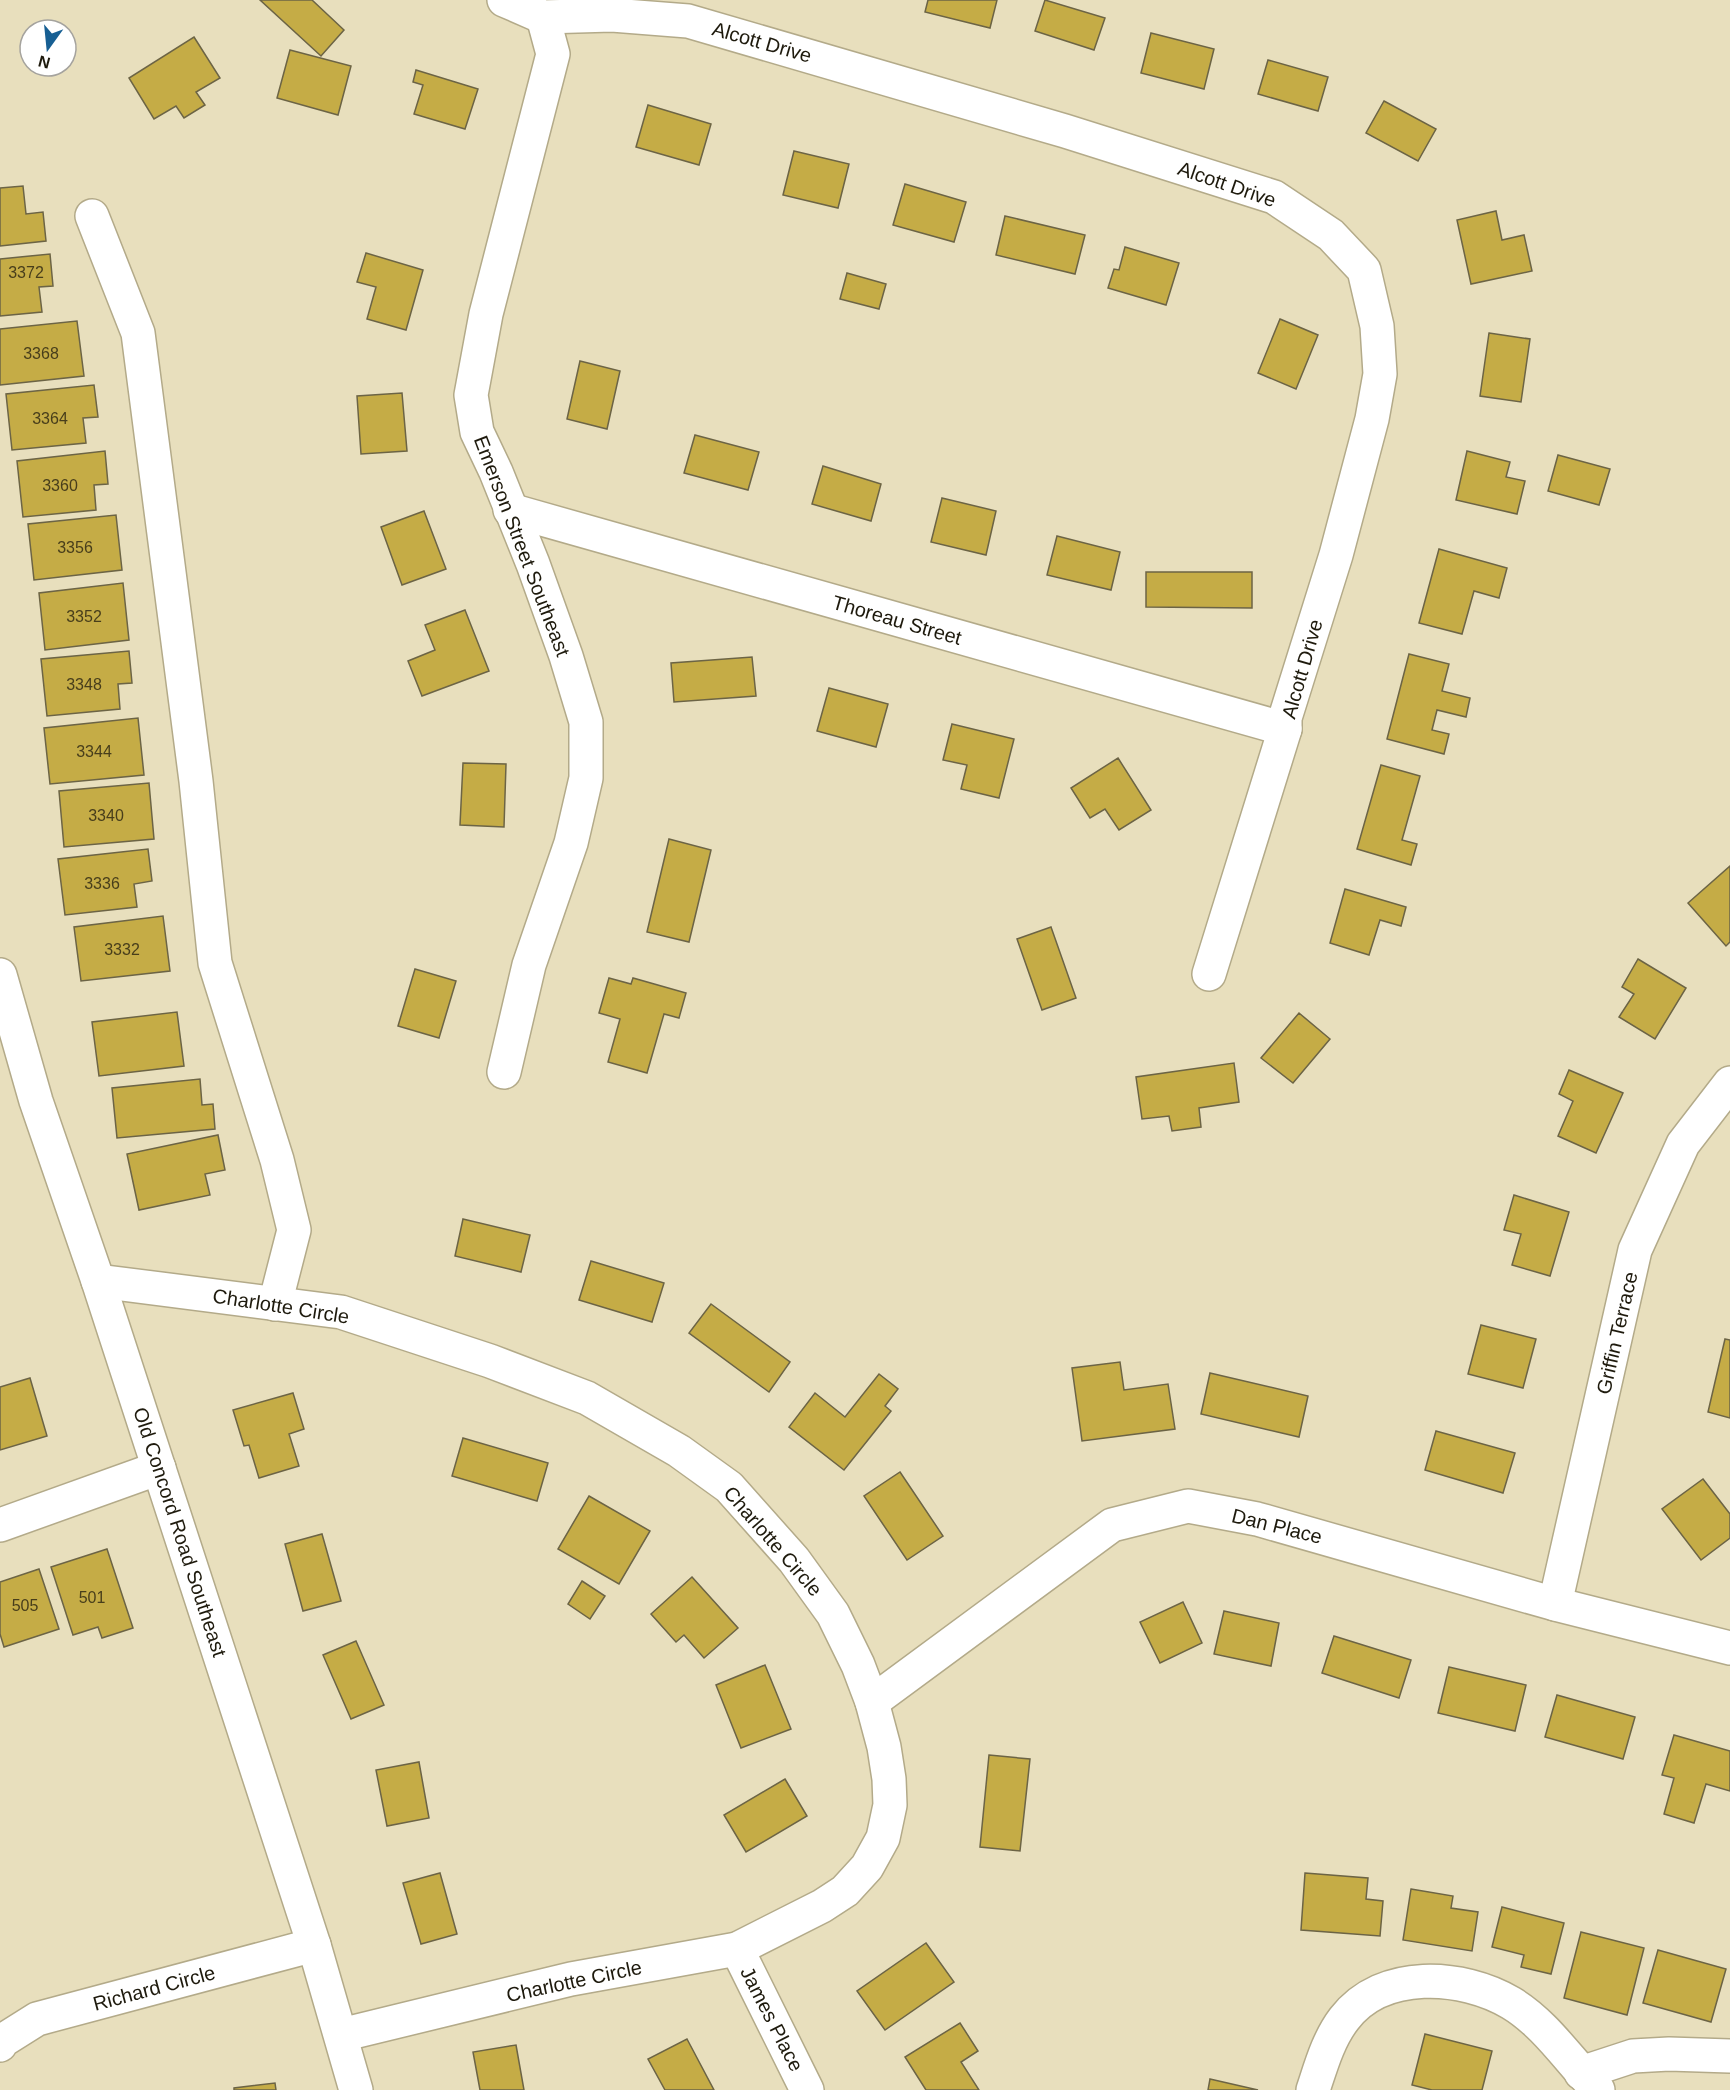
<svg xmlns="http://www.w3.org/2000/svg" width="1730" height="2090" font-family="Arial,sans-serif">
<rect width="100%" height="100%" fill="#e8dfbd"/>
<!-- building -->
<g fill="#c5ac46" stroke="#6c6445" stroke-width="1.5">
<path d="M 260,0 L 312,0 L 344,30 L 321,56 Z"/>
<path d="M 928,0 L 997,0 L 990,28 L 925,12 Z"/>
<path d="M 1045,0 L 1105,18 L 1094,50 L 1035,31 Z"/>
<path d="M 1151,33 L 1214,49 L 1204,89 L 1141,73 Z"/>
<path d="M 194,37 L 220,78 L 196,92 L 205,105 L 184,118 L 176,106 L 154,119 L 129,78 Z"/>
<path d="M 290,50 L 351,66 L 338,115 L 277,98 Z"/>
<path d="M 1268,60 L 1328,77 L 1318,111 L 1258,94 Z"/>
<path d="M 416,70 L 478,89 L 465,129 L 414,114 L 423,85 L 413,82 Z"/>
<path d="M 1384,101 L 1436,129 L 1418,161 L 1366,133 Z"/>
<path d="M 648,105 L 711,124 L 699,165 L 636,147 Z"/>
<path d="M 794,151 L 849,164 L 838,208 L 783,195 Z"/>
<path d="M 905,184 L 966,202 L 954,242 L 893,225 Z"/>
<path d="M 23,186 L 26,214 L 43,212 L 46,241 L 0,246 L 0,188 Z"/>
<path d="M 1496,211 L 1502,240 L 1524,235 L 1532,271 L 1471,284 L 1457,220 Z"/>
<path d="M 1005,216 L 1085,235 L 1075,274 L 996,255 Z"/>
<path d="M 1125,247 L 1179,263 L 1166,305 L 1108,288 L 1114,269 L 1119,270 Z"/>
<path d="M 366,253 L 423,270 L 406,330 L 367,319 L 376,287 L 357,282 Z"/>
<path d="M 50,254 L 53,286 L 39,287 L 42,312 L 0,316 L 0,259 Z"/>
<path d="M 847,273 L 886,284 L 879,309 L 840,299 Z"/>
<path d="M 1280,319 L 1318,335 L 1296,389 L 1258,373 Z"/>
<path d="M 77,321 L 84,376 L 0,385 L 0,329 Z"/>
<path d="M 1489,333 L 1530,339 L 1521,402 L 1480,396 Z"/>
<path d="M 580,361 L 620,371 L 607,429 L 567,419 Z"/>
<path d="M 94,385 L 98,417 L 83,418 L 86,443 L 12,450 L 6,394 Z"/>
<path d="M 402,393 L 407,451 L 361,454 L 357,396 Z"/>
<path d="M 695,435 L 759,452 L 748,490 L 684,473 Z"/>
<path d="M 105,451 L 108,484 L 94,485 L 96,510 L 23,517 L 17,461 Z"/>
<path d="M 1467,451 L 1510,462 L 1506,477 L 1525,481 L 1517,514 L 1456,500 Z"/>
<path d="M 1558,455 L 1610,469 L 1599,505 L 1548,491 Z"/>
<path d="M 823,466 L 881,484 L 871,521 L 812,504 Z"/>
<path d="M 942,498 L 996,511 L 986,555 L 931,542 Z"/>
<path d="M 424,511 L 446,569 L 402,585 L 381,527 Z"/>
<path d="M 116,515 L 122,570 L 34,580 L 28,524 Z"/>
<path d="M 1057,536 L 1120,552 L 1111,590 L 1047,575 Z"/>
<path d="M 1439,549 L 1507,568 L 1499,598 L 1474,591 L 1462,634 L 1419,623 Z"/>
<path d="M 1146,572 L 1252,572 L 1252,608 L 1146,607 Z"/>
<path d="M 123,583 L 129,640 L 45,650 L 39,593 Z"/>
<path d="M 465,610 L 489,671 L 422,696 L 408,661 L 435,650 L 425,625 Z"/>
<path d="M 129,651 L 132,683 L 118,684 L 120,709 L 47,716 L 41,659 Z"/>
<path d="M 1409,654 L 1449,664 L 1442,691 L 1470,698 L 1466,717 L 1437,710 L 1432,730 L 1449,734 L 1444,754 L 1387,739 Z"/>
<path d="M 752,657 L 756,696 L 674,702 L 671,663 Z"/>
<path d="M 829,688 L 888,704 L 876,747 L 817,731 Z"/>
<path d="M 138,718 L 144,775 L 50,784 L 44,728 Z"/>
<path d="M 952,724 L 1014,739 L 999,798 L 961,789 L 967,765 L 943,760 Z"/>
<path d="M 1118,758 L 1151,810 L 1119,830 L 1105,809 L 1090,818 L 1071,788 Z"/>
<path d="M 463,763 L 506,764 L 504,827 L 460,825 Z"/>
<path d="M 1381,765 L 1420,776 L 1402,840 L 1417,844 L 1411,865 L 1357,849 Z"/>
<path d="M 149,783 L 154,839 L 64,847 L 59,791 Z"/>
<path d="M 669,839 L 711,850 L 689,942 L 647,932 Z"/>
<path d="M 148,849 L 152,881 L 134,884 L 137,907 L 65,915 L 58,859 Z"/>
<path d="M 1730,866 L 1730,942 L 1726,946 L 1688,903 Z"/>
<path d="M 1345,889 L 1406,907 L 1401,926 L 1380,920 L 1369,955 L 1330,943 Z"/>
<path d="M 163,916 L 170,971 L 81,981 L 74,927 Z"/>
<path d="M 1051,927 L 1076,998 L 1042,1010 L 1017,939 Z"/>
<path d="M 1638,959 L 1686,988 L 1655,1039 L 1619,1017 L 1634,994 L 1622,987 Z"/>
<path d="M 415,969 L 456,981 L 439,1038 L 398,1026 Z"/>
<path d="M 609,978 L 631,984 L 633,978 L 686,993 L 679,1018 L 664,1014 L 647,1073 L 608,1062 L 620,1019 L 599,1013 Z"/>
<path d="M 177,1012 L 184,1066 L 99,1076 L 92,1022 Z"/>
<path d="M 1299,1013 L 1330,1039 L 1293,1083 L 1261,1058 Z"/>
<path d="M 1234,1063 L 1239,1102 L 1199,1108 L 1201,1127 L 1172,1131 L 1169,1116 L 1142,1119 L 1136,1077 Z"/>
<path d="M 1569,1070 L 1623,1093 L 1596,1153 L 1558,1136 L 1573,1101 L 1559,1094 Z"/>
<path d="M 200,1079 L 202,1105 L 213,1104 L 215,1129 L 117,1138 L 112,1088 Z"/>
<path d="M 218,1135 L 225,1170 L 205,1174 L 210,1195 L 139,1210 L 127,1154 Z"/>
<path d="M 1514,1195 L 1569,1212 L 1550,1276 L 1512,1265 L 1521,1234 L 1504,1230 Z"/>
<path d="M 463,1219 L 530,1235 L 521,1272 L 455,1256 Z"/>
<path d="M 591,1261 L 664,1283 L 652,1322 L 579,1300 Z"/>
<path d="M 711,1304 L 790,1362 L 769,1392 L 689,1333 Z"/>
<path d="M 1481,1325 L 1536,1339 L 1523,1388 L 1468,1374 Z"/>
<path d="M 1725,1339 L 1730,1340 L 1730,1418 L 1708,1412 Z"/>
<path d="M 1120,1362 L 1124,1390 L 1168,1384 L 1175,1429 L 1082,1441 L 1072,1368 Z"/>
<path d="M 1210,1373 L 1308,1396 L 1299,1437 L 1201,1414 Z"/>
<path d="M 879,1374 L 898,1389 L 885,1406 L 891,1411 L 844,1470 L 789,1427 L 815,1393 L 845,1417 Z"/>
<path d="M 30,1378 L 47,1436 L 0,1450 L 0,1387 Z"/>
<path d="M 293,1393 L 304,1429 L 289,1434 L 299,1466 L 259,1478 L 249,1445 L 244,1446 L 233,1410 Z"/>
<path d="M 1436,1431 L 1515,1453 L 1503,1493 L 1425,1470 Z"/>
<path d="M 463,1438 L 548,1463 L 537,1501 L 452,1476 Z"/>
<path d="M 900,1472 L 943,1536 L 907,1560 L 864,1496 Z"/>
<path d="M 1703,1479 L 1730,1514 L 1730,1538 L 1701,1560 L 1662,1509 Z"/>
<path d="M 589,1496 L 650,1531 L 619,1584 L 558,1549 Z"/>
<path d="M 322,1534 L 341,1601 L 303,1611 L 285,1544 Z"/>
<path d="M 107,1549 L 133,1628 L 102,1638 L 98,1627 L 73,1635 L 51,1567 Z"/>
<path d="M 39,1569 L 59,1629 L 4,1647 L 0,1634 L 0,1582 Z"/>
<path d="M 692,1577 L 738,1628 L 704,1658 L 684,1635 L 676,1642 L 651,1614 Z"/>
<path d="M 582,1581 L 605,1596 L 590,1619 L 568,1604 Z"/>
<path d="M 1183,1602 L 1202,1643 L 1160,1663 L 1140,1622 Z"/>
<path d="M 1224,1611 L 1279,1623 L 1271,1666 L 1214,1654 Z"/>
<path d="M 1334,1636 L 1411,1660 L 1399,1698 L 1322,1673 Z"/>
<path d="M 356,1641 L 384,1705 L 351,1719 L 323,1655 Z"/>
<path d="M 765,1665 L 791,1729 L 741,1748 L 716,1685 Z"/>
<path d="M 1449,1667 L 1526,1685 L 1515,1731 L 1438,1713 Z"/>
<path d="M 1557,1695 L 1635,1717 L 1623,1759 L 1545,1737 Z"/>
<path d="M 1674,1735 L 1730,1751 L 1730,1791 L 1706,1784 L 1694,1823 L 1664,1814 L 1674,1778 L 1662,1775 Z"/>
<path d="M 989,1755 L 1030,1759 L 1020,1851 L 980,1847 Z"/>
<path d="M 419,1762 L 429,1818 L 387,1826 L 376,1770 Z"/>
<path d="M 785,1779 L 807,1816 L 746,1852 L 724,1815 Z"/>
<path d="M 440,1873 L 457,1934 L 421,1944 L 403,1883 Z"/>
<path d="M 1305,1873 L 1368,1878 L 1366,1899 L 1383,1901 L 1380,1936 L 1301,1930 Z"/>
<path d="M 1411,1889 L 1453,1896 L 1451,1908 L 1478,1912 L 1472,1951 L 1403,1940 Z"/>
<path d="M 1502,1907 L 1564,1923 L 1551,1974 L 1521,1967 L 1524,1955 L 1492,1947 Z"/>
<path d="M 1581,1932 L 1644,1948 L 1627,2015 L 1564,1998 Z"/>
<path d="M 926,1943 L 954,1982 L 885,2030 L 857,1991 Z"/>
<path d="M 1658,1950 L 1726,1969 L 1711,2022 L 1643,2003 Z"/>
<path d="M 960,2023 L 978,2051 L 961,2062 L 979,2090 L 926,2090 L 905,2057 Z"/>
<path d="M 1425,2034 L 1492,2051 L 1482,2090 L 1432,2090 L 1412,2085 Z"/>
<path d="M 687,2039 L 714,2090 L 665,2090 L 648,2059 Z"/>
<path d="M 516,2045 L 524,2090 L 480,2090 L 473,2052 Z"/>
<path d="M 1210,2079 L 1258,2090 L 1208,2090 Z"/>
<path d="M 275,2083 L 276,2090 L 234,2090 L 234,2088 Z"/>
</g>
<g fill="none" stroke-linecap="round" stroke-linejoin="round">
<defs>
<g id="minor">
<path d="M 504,0 L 543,17 L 612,15 L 688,21 L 1065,131 L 1274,197 L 1331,235 L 1364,270 L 1377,326 L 1380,374 L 1372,419 L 1336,555 L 1285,718 L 1285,729 L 1209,974"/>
<path d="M 92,216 L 138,333 L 196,781 L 215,963 L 277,1160 L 294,1230 L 275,1304"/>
<path d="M 510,510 L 1285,729"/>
<path d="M 0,975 L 36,1101 L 98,1281 L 314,1945 L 356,2090"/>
<path d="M 504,1072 L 529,965 L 571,843 L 586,778 L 586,722 L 566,656 L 533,564 L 496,472 L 477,432 L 471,395 L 486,314 L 553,54 L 543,17"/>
<path d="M 98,1281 L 341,1312 L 490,1361 L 587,1398 L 679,1451 L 729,1487 L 794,1560 L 833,1614 L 858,1665 L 872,1702 L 884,1747 L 889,1779 L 890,1805 L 883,1838 L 867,1867 L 845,1891 L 822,1906 L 737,1949 L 571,1979 L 341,2035"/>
<path d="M 0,1525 L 159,1468"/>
<path d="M 1555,1604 L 1635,1250 L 1683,1144 L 1730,1083"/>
<path d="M 872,1702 L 1112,1525 L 1188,1506 L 1257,1519 L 1555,1604 L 1730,1648"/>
<path d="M 737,1949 L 807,2090"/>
<path d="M 0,2045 L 2,2041 L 37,2019 L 314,1945"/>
<path d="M 1581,2073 L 1633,2056 L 1669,2054 L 1730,2056"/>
<path d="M 1313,2090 C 1321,2066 1328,2040 1344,2019 C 1382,1969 1462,1974 1511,2003 C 1546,2024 1570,2062 1598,2090"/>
</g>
</defs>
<!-- minor casing -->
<use href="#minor" stroke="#b3aa89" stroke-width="36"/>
<!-- minor -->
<use href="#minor" stroke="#fff" stroke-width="33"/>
</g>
<g text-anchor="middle" stroke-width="5" stroke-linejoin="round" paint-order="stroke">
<!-- number labels -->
<g font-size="16" fill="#483e1b">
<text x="26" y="278">3372</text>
<text x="41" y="359">3368</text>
<text x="50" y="424">3364</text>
<text x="60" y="491">3360</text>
<text x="75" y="553">3356</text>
<text x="84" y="622">3352</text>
<text x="84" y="690">3348</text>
<text x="94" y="757">3344</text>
<text x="106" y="821">3340</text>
<text x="102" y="889">3336</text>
<text x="122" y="955">3332</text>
<text x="92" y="1603">501</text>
<text x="25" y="1611">505</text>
</g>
<!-- street labels -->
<g font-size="20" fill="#1e1a0d" stroke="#fff">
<text transform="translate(762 42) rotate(16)" y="7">Alcott Drive</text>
<text transform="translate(1227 184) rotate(19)" y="7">Alcott Drive</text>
<text transform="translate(522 546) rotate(69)" y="7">Emerson Street Southeast</text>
<text transform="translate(897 620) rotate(16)" y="7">Thoreau Street</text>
<text transform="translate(1302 669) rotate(-74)" y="7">Alcott Drive</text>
<text transform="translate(281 1306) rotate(9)" y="7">Charlotte Circle</text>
<text transform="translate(1617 1333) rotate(-77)" y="7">Griffin Terrace</text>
<text transform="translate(1277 1526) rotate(14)" y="7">Dan Place</text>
<text transform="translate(180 1532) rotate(72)" y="7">Old Concord Road Southeast</text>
<text transform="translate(773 1541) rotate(49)" y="7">Charlotte Circle</text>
<text transform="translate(574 1981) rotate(-12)" y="7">Charlotte Circle</text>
<text transform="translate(154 1988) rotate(-15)" y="7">Richard Circle</text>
<text transform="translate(772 2019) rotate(63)" y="7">James Place</text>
</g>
</g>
<!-- north arrow -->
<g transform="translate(48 48) rotate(195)"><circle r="28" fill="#ffffff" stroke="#a5a39e" stroke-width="1.5"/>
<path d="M0-4.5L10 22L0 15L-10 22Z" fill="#175f93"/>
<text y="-9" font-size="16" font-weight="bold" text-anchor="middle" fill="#1e1a0d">N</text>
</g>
</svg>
